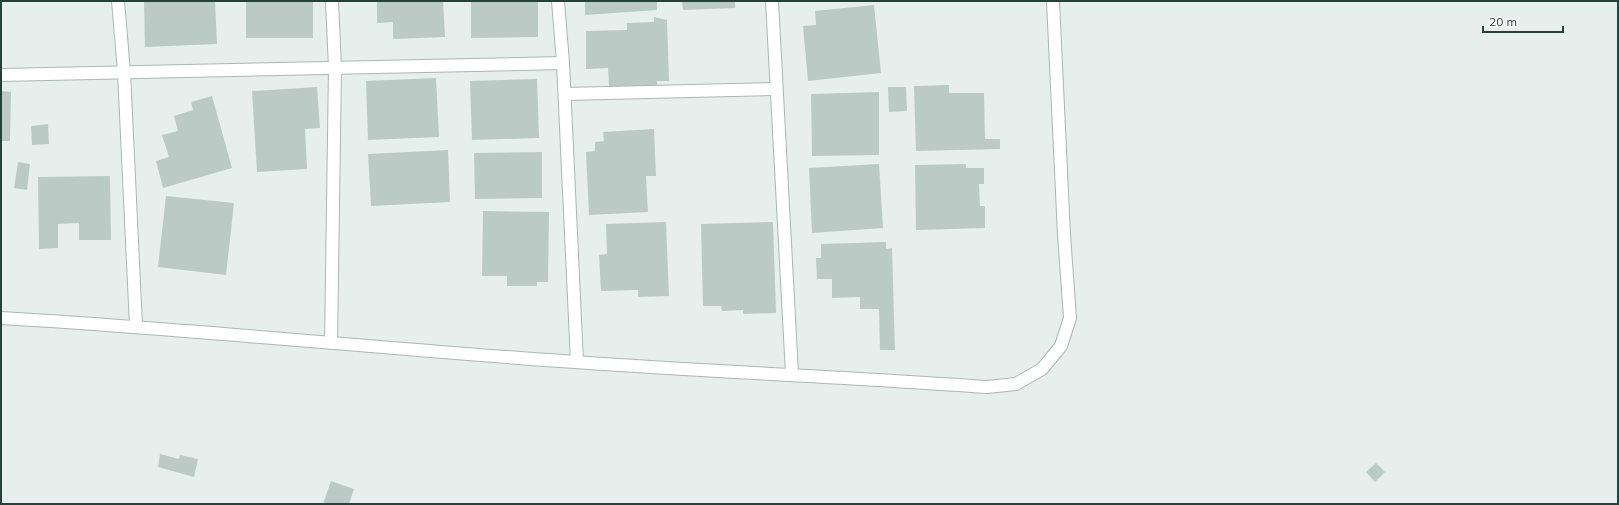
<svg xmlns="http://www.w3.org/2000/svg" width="1619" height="505" font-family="Mulish,sans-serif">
<rect width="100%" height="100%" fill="#e6efeb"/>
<!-- building -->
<g fill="#bbcac4">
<path d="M 144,1 L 215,1 L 217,44 L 145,47 Z"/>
<rect x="246" y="1" width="67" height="37"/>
<path d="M 377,1 L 443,1 L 445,37 L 393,39 L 393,22 L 377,23 Z"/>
<path d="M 471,1 L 538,1 L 538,37 L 471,38 Z"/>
<path d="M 591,1 L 657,1 L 657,10 L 585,15 L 585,2 Z"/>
<path d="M 682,1 L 735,1 L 735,8 L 683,10 Z"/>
<path d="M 874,5 L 881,73 L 808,81 L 803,26 L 816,25 L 815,11 Z"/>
<path d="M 654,17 L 667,20 L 669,81 L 657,81 L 657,86 L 609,86 L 608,68 L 586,69 L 586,31 L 627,30 L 627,23 L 654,22 Z"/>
<path d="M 436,78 L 439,137 L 368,140 L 366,81 Z"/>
<path d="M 537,79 L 539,138 L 472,140 L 470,81 Z"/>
<path d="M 949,85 L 949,93 L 984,93 L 985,139 L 1000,139 L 1000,149 L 916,151 L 914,86 Z"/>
<path d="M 317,87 L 320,128 L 305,129 L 307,169 L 257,172 L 252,91 Z"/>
<path d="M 888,87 L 906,87 L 907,111 L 889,112 Z"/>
<path d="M 1,91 L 11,92 L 10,141 L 1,141 Z"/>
<path d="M 879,92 L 879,155 L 812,156 L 811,94 Z"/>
<path d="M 212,96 L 232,168 L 163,188 L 156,161 L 169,157 L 162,135 L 178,131 L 174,116 L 193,110 L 191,102 Z"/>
<path d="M 48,124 L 49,144 L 32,145 L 31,126 Z"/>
<path d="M 654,129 L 656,176 L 646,176 L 648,212 L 589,215 L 586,152 L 595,151 L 595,142 L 604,141 L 603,132 Z"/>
<path d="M 448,150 L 450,202 L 371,206 L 368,154 Z"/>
<path d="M 542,152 L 542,198 L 475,199 L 474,153 Z"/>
<path d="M 18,162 L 30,164 L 27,190 L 14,188 Z"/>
<path d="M 879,164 L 883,228 L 812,233 L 809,168 Z"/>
<path d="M 966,164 L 966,168 L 984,168 L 984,184 L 979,184 L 980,206 L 985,206 L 985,228 L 916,230 L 915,165 Z"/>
<path d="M 110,176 L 111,240 L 79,240 L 79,223 L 58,224 L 58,248 L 39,249 L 38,177 Z"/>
<path d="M 166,196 L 234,203 L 226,275 L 158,267 Z"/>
<path d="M 483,211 L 549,212 L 548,282 L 537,282 L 537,286 L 507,286 L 507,276 L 482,276 Z"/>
<path d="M 666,222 L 669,296 L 638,297 L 638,290 L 601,291 L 599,255 L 607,254 L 606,224 Z"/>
<path d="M 773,222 L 776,313 L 743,314 L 743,310 L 722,311 L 721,306 L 703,306 L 701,224 Z"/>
<path d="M 886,242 L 886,249 L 892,248 L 895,350 L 880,350 L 879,309 L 860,309 L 860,297 L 832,298 L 832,279 L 817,279 L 816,258 L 821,258 L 821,244 Z"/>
<path d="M 160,454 L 179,459 L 180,455 L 198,459 L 194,477 L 158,467 Z"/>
<path d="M 1376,463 L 1385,472 L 1375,482 L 1366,472 Z"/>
<path d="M 331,481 L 354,489 L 349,504 L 323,504 Z"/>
</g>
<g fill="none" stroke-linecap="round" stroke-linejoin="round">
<defs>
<g id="street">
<path d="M 118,1 L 124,72 L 136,326"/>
<path d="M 558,1 L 563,63 L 577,362"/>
<path d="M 772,1 L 792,374"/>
<path d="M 1,75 L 563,63"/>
<path d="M 565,94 L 776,89"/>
<path d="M 1,318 C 193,329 384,349 575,362 C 713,372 850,377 987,387 L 1016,384 L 1042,369 L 1061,346 L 1070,318 L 1064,235 L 1053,1"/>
<path d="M 331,343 L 335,68 L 332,1"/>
</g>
</defs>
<!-- street casing -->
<use href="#street" stroke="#a8b8b2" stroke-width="14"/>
<!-- street -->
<use href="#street" stroke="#fff" stroke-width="12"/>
</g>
<!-- border -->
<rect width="1619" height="505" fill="none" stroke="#24423a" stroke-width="4"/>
<!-- scale -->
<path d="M1483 26v6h80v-6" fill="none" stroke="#24423a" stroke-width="2"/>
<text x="1489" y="26" font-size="12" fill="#24423a" stroke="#f7fbf9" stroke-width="3" paint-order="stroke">20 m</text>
</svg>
